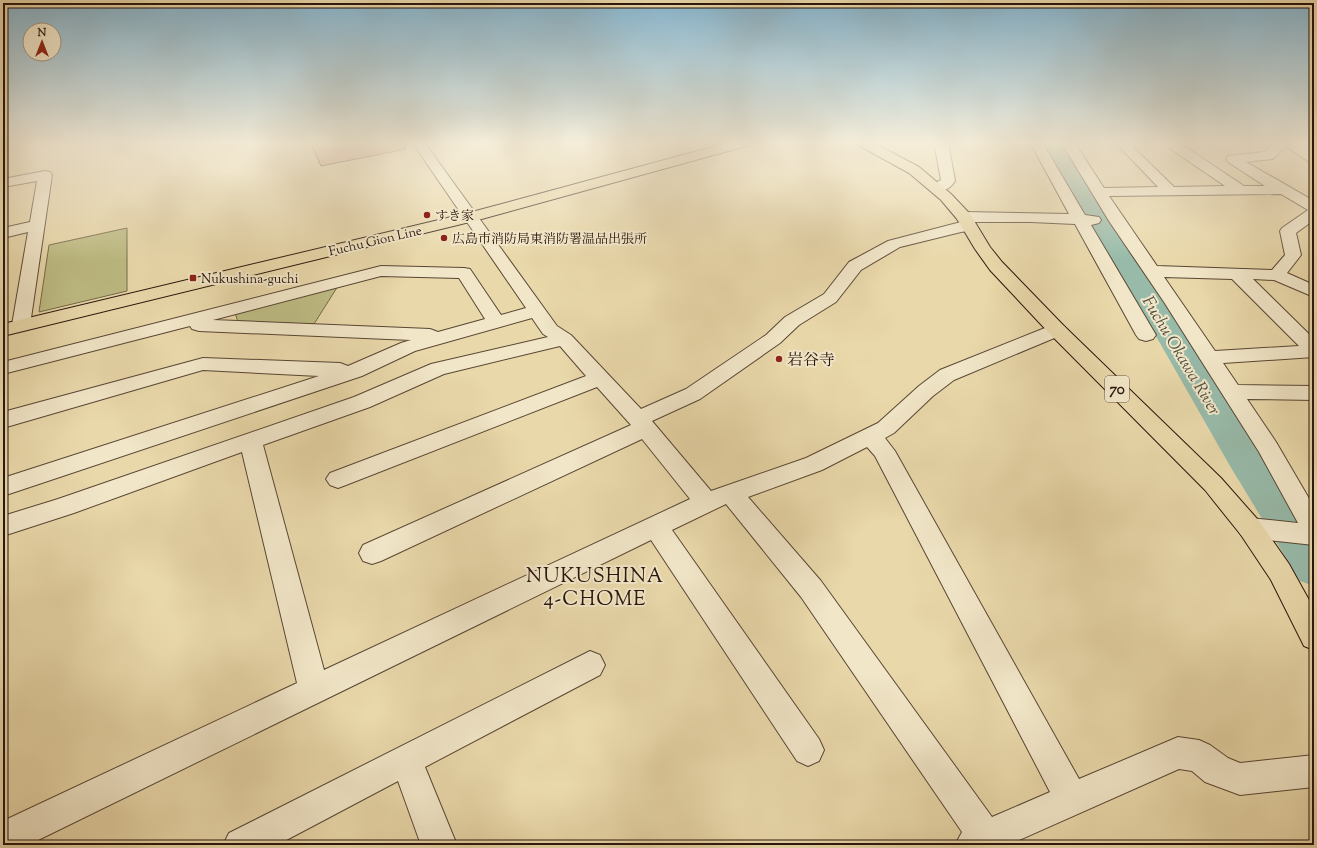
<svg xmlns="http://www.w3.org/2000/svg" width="1317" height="848" font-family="'Sorts Mill Goudy','Noto Serif JP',serif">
<rect width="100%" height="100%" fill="#e9d8aa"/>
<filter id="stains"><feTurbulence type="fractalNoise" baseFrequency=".005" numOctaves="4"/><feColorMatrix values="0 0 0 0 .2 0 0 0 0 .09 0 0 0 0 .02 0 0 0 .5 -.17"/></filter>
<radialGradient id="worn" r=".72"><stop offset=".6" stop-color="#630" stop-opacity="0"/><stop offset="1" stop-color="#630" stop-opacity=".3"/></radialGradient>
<!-- green -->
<g fill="#bebc84" stroke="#746848">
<path d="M 127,228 L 127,291 L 39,312 L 49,245 Z"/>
<path d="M 338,286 L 314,324 L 238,322 L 235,313 Z"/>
</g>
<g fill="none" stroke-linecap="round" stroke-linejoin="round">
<!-- river -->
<path fill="#97baa9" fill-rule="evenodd" d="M 1040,142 L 1060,142 L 1138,259 L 1256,448 L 1314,535 L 1314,586 L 1300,581 L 1230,466 L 1112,259 Z"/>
</g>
<!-- building -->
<path fill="#da9b7d" stroke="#29150c" d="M 310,142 L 405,142 L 406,149 L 321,166 Z"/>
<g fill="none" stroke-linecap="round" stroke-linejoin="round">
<defs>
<g id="minor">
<path d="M 412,142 L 424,142 L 557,326 L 571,335 L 641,409 L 686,389 L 766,335 L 785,317 L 824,294 L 849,262 L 888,241 L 961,222 L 975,224 L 977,227 L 975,230 L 961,232 L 900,247 L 861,270 L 836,302 L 799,325 L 780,343 L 700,399 L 652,421 L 711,491 L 806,458 L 878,423 L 919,386 L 940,370 L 1050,326 L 1057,324 L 1064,326 L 1067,330 L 1064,334 L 954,380 L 933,396 L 894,433 L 885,438 L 895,451 L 1079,779 L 1178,737 L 1199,740 L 1210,745 L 1228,758 L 1240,763 L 1314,755 L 1314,787 L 1240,795 L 1205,782 L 1192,771 L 1179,769 L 1008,845 L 955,845 L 962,832 L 801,597 L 726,504 L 672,530 L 819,739 L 824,750 L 819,761 L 808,766 L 797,761 L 651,540 L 28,845 L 3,845 L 3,821 L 297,683 L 242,452 L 74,513 L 3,536 L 3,516 L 58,499 L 354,397 L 431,364 L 548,337 L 543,334 L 532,318 L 415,351 L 362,376 L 3,496 L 3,478 L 319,376 L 203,370 L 3,428 L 3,412 L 203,358 L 340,363 L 348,366 L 401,343 L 411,340 L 199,331 L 192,329 L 190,326 L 3,374 L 3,362 L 381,266 L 464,268 L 470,269 L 501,315 L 526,308 ZM 381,276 L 459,278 L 485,319 L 438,332 L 430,329 L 213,320 ZM 560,346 L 586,376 L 330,473 L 326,479 L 330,485 L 338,488 L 346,485 L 597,387 L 631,425 L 363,545 L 359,553 L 363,561 L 372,564 L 381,561 L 642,439 L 690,499 L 324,670 L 263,445 L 370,407 L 444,374 ZM 867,447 L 875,456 L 1050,792 L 992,817 L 821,581 L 748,497 L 822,470 Z"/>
<path d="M 934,142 L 948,142 L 955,181 C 950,189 941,194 931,191 L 929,188 L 931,185 L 941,180 Z"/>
<path d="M 1030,142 L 1042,142 L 1085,215 L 1099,217 L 1101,220 L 1099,223 L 1091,225 L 1156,335 L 1153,339 L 1146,341 L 1139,339 L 1136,335 L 1075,224 L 1031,222 L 964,222 L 958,220 L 956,217 L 958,214 L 964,212 L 1069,214 Z"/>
<path d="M 1061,142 L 1074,142 L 1104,188 L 1158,187 L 1115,142 L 1128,142 L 1174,187 L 1225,186 L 1165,145 L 1164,142 L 1178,142 L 1244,186 L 1265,186 L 1228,162 L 1226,159 L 1228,156 L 1264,152 L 1275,142 L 1304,142 L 1302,145 L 1314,153 L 1314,163 L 1309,162 L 1287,147 L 1284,148 L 1273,159 L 1246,162 L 1314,201 L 1314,220 L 1296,233 L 1301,255 L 1287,273 L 1314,285 L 1314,297 L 1274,280 L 1253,279 L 1314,339 L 1314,357 L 1223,363 L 1238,385 L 1314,386 L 1314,400 L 1247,399 L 1276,442 L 1314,507 L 1314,545 L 1250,538 L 1241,535 L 1237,528 L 1241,521 L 1250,518 L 1298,523 L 1259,452 L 1164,302 L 1109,221 ZM 1281,194 L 1308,210 L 1282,228 L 1280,231 L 1285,255 L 1272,270 L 1157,266 L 1109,196 ZM 1164,277 L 1232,279 L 1299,346 L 1215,351 Z"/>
<path d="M 45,171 L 50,172 L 52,175 L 30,325 L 28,329 L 21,331 L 14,329 L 12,325 L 28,232 L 3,238 L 3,228 L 30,222 L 37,181 L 3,187 L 3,179 Z"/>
<path d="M 590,651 L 600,655 L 605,665 L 600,675 L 425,767 L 457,845 L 421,845 L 398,781 L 277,845 L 223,845 L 229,833 Z"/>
</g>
<g id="major">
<path d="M 731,142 L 752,142 L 750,145 L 478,220 L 3,336 L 3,324 L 468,213 Z"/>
<path d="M 857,142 L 872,142 L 919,167 L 951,194 L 970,214 L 990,247 L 1002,262 L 1064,326 L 1221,478 L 1259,521 L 1289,564 L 1314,609 L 1314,650 L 1304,646 L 1271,580 L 1241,535 L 1205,490 L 1050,334 L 990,270 L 975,249 L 957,219 L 941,200 L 909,173 L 858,145 Z"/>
</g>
</defs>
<!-- minor casing -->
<use href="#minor" stroke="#594634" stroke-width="2"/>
<!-- major casing -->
<use href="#major" stroke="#29150c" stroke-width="2"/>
<!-- minor -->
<use href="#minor" fill="#f1e6c8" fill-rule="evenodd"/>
<!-- major -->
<use href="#major" fill="#e9d8aa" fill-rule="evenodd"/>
</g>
<!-- sky -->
<linearGradient id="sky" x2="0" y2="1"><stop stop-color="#87b6cf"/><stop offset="0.55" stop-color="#f5edd9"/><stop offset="1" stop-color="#f5edd9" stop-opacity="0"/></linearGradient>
<rect width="1317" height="260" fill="url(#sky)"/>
<!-- markers -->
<g fill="#8f2418" stroke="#f1e6c8" stroke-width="1.5">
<circle cx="427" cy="215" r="4"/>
<circle cx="444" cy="238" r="4"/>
<rect x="189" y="274" width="8" height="8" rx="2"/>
<circle cx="779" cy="359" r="4"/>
</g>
<g text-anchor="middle" stroke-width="4" stroke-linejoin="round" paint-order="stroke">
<!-- far-poi labels -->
<g font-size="13" fill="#29150c" stroke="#f1e6c8" text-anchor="start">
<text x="435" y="220">すき家</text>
<text x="452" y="243">広島市消防局東消防署温品出張所</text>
<text x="201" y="283">Nukushina-guchi</text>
</g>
<!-- far-street labels -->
<g font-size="13" fill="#29150c" stroke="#f1e6c8">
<text transform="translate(375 240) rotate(-13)" y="5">Fuchu Gion Line</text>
</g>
<!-- shield labels -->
<rect fill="#f1e6c8" stroke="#655444" stroke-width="1" x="1105" y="376" width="24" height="26" rx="3"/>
<g font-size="15" font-weight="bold" fill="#29150c">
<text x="1117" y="394">70</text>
</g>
<!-- poi labels -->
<g font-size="16" fill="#29150c" stroke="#f1e6c8" text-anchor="start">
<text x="787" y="365">岩谷寺</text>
</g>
<!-- water labels -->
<g font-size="17" font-style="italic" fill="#504f43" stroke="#f1e6c8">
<text transform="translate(1182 355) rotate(59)" y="6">Fuchu Okawa River</text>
</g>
<!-- near-neighbourhood labels -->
<g font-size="20" letter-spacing="1" fill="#29150c" stroke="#f1e6c8">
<text x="595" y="582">NUKUSHINA<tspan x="595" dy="23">4-CHOME</tspan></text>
</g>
</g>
<!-- margin -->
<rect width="1317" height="848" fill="none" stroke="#e9d8aa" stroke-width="16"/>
<rect x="4" y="4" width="1309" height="840" fill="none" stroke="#29150c" stroke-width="2"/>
<rect x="8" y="8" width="1301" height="832" fill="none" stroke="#29150c"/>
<!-- north arrow -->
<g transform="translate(42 42)"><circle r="19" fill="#f1e6c8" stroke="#a1927d"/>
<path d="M0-3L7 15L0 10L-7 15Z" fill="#8f2418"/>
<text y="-6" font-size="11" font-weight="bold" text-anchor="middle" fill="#29150c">N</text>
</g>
<rect width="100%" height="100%" filter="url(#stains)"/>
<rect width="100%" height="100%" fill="url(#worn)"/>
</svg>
